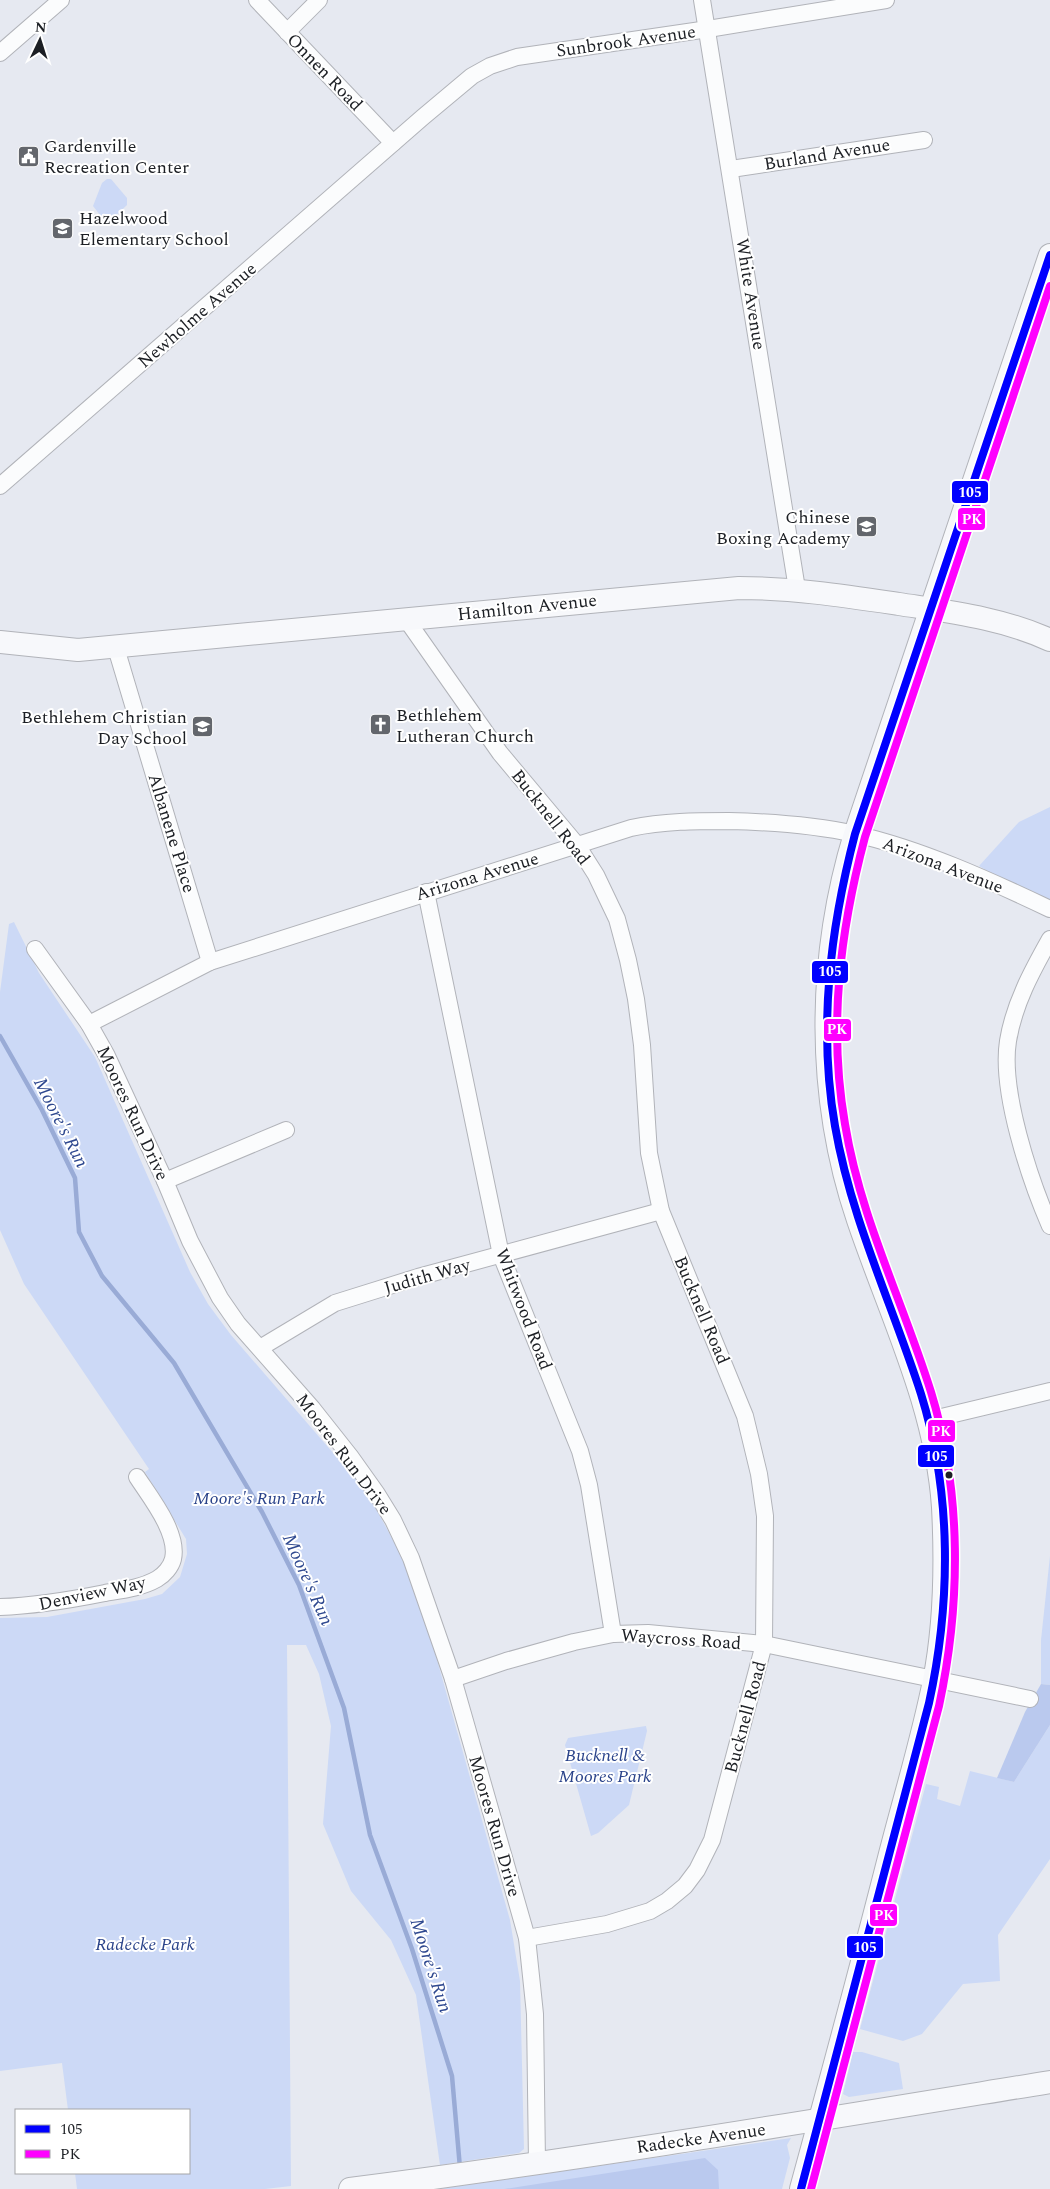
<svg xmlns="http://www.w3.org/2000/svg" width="1050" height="2189" font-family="Spectral,serif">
<rect width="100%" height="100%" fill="#e6e9f1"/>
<!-- green -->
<g fill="#ccd9f6">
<path d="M 107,179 L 111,179 L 127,198 L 127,205 L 110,221 L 104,220 L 93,206 L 102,183 Z"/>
<path d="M 1050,807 L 1050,908 L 979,866 L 1019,822 Z"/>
<path d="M 14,922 L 39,973 L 95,1057 L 190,1272 L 208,1304 L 231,1335 L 353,1476 L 374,1505 L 401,1555 L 434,1649 L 510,1920 L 520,1981 L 524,2149 L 519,2153 L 440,2165 L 416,1995 L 391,1940 L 351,1891 L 323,1824 L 331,1726 L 319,1674 L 306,1645 L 287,1645 L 291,2186 L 265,2189 L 77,2189 L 75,2173 L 189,2173 L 189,2110 L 68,2110 L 62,2063 L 0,2071 L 0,1618 L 47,1617 L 145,1599 L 162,1594 L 180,1577 L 187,1554 L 186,1539 L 145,1472 L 149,1469 L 24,1284 L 0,1230 L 0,992 L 9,924 Z"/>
<path d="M 1050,1556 L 1050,1685 L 1041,1684 L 1041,1640 Z"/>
<path d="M 1050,1725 L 1050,1859 L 998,1935 L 1000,1981 L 963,1984 L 922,2034 L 903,2041 L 860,2029 L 926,1784 L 939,1787 L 937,1799 L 960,1806 L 970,1771 L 1014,1782 Z"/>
<path d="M 646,1726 L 647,1731 L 629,1805 L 598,1833 L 591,1836 L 565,1745 L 568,1738 Z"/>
<path d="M 853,2052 L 862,2052 L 899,2063 L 903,2089 L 849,2097 L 843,2094 Z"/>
<path d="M 791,2138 L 787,2145 L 790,2158 L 782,2189 L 439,2189 Z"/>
</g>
<!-- forest -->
<g fill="#bac9ee">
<path d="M 1041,1684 L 1050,1685 L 1050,1725 L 1014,1782 L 997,1778 L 1025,1712 Z"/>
<path d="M 705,2158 L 718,2170 L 719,2189 L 504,2189 Z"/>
</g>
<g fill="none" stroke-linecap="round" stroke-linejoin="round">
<!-- stream -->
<path stroke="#99abd6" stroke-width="4.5" d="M 0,1036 L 42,1110 L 75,1178 L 79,1232 L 102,1276 L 174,1363 L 262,1512 L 299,1585 L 344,1708 L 370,1835 L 412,1949 L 452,2076 L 460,2168"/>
<defs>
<g id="street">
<path d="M 257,0 L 393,143"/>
<path d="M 702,0 L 797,589"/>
<path d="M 287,32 L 319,0"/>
<path d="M 0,53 L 61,0"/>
<path d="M 731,169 L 924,140"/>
<path d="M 0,486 L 423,117 L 472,76 L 490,66 L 517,57 L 708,29 L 886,0"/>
<path d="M 406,619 L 500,753 L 577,845 L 596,875 L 617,919 L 628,960 L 636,999 L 642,1045 L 649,1153 L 661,1211 L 745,1416 L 759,1474 L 765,1516 L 764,1644 L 712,1840 L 697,1870 L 685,1886 L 667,1901 L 650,1911 L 607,1924 L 527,1938"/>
<path d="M 116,648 L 210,962"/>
<path d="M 426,892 L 501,1255 L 580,1451 L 589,1485 L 613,1634"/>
<path d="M 1050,939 C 1032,971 1014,1004 1008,1041 C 1000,1091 1030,1180 1050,1226"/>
<path d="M 35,949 L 89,1024 L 107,1056 L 165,1181 L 190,1241 L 220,1298 L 238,1324 L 312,1408 L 350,1456 L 377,1494 L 393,1520 L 411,1558 L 453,1679 L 527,1938 L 535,2014 L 537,2163"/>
<path d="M 89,1024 L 210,962 L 631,828 C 664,821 696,821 729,821 C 771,822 814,825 855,834 C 921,849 989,880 1050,909"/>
<path d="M 165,1181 L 286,1130"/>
<path d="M 260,1348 L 335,1303 L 418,1277 L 661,1211"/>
<path d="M 929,1420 L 1050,1391"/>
<path d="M 0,1607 C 36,1606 70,1600 105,1593 C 123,1590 141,1588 157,1579 C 164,1575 171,1567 173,1559 C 179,1533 150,1497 137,1477"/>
<path d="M 453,1679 L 506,1661 L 574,1642 L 613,1634 L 648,1633 L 764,1644 L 1030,1699"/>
</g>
<g id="secondary">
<path d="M 0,642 L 78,650 L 739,588 C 793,588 845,596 899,604 C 950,612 1002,618 1050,640"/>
<path d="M 350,2189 C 584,2159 817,2120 1050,2082"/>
<path d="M 801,2189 C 831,2079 861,1968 889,1858 C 904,1799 922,1741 934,1681 C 945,1625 946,1564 943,1507 C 936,1405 890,1315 858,1220 C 816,1096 817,959 855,834 L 1050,255"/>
</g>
</defs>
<!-- street casing -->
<use href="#street" stroke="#b1b3b9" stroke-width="18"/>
<!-- secondary casing -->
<use href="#secondary" stroke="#b1b3b9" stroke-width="24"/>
<!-- street -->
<use href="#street" stroke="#fbfcfd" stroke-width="16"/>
<!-- secondary -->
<use href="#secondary" stroke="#f7f8fb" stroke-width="22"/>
<defs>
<path id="bus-1" d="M 801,2189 L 929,1703 C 951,1602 952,1494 921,1394 C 892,1304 851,1219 835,1126 C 818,1028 830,930 855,834 L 1050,255"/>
<path id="bus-2" d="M 811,2189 L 939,1706 C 961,1603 962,1493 931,1392 C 903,1302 860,1217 845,1124 C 828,1027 840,931 865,837 L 1050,286"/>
</defs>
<!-- bus-1 casing -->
<use href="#bus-1" stroke="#fff" stroke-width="11"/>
<!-- bus-2 casing -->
<use href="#bus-2" stroke="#fff" stroke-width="11"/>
<!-- bus-1 -->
<use href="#bus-1" stroke="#00f" stroke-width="8"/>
<!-- bus-2 -->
<use href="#bus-2" stroke="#f0f" stroke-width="8"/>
</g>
<!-- icons -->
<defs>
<symbol id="civic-square" viewBox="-11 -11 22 22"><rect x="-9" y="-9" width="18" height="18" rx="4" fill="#63666c" stroke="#fff"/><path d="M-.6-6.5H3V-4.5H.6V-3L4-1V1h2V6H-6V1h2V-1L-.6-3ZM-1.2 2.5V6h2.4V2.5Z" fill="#fff"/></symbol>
<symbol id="school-square" viewBox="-11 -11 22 22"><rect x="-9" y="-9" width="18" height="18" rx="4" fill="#63666c" stroke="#fff"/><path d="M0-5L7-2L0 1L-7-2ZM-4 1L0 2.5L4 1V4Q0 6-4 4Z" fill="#fff"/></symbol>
<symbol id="church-square" viewBox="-11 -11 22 22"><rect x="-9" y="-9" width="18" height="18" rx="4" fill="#63666c" stroke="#fff"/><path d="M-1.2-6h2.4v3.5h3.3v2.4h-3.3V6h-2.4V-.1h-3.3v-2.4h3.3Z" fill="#fff"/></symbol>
</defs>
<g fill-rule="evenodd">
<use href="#civic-square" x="16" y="144" width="25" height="25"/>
<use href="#school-square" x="50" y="216" width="25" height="25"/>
<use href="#school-square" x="854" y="514" width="25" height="25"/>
<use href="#church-square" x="368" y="712" width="25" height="25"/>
<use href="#school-square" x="190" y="714" width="25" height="25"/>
</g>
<!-- markers -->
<circle fill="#1c1f24" stroke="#fff" stroke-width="2" cx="949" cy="1475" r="4.5"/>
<g text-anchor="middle" stroke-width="4" stroke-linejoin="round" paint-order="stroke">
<!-- street labels -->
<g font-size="18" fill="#1c1f24" stroke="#fff">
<text transform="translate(626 41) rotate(-8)" y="6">Sunbrook Avenue</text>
<text transform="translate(325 72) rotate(46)" y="6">Onnen Road</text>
<text transform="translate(827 154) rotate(-9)" y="6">Burland Avenue</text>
<text transform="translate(751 294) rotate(81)" y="6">White Avenue</text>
<text transform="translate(197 315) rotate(-41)" y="6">Newholme Avenue</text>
<text transform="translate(527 607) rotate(-6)" y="6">Hamilton Avenue</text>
<text transform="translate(551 817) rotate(52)" y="6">Bucknell Road</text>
<text transform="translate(172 833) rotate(73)" y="6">Albanene Place</text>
<text transform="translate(943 865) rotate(21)" y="6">Arizona Avenue</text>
<text transform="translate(477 876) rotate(-17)" y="6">Arizona Avenue</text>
<text transform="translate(133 1113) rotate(65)" y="6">Moores Run Drive</text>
<text transform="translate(427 1276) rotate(-16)" y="6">Judith Way</text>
<text transform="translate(524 1309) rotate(69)" y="6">Whitwood Road</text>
<text transform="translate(702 1310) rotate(67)" y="6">Bucknell Road</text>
<text transform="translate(344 1454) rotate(53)" y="6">Moores Run Drive</text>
<text transform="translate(92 1593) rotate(-12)" y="6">Denview Way</text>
<text transform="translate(681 1639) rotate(4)" y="6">Waycross Road</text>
<text transform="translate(745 1717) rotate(-75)" y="6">Bucknell Road</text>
<text transform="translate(495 1826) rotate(74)" y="6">Moores Run Drive</text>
<text transform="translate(701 2138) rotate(-8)" y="6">Radecke Avenue</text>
</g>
<!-- poi labels -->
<g font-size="18" fill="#1c1f24" stroke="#fff" text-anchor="start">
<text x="44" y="152">Gardenville<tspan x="44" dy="21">Recreation Center</tspan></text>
<text x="79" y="224">Hazelwood<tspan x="79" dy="21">Elementary School</tspan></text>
<text x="850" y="523" text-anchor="end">Chinese<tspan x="850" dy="21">Boxing Academy</tspan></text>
<text x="396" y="721">Bethlehem<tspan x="396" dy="21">Lutheran Church</tspan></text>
<text x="187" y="723" text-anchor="end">Bethlehem Christian<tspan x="187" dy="21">Day School</tspan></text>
</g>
<!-- park labels -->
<g font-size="18" font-style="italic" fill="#2a438a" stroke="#fff">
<text x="259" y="1504">Moore's Run Park</text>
<text x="605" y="1761">Bucknell &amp;<tspan x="605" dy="21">Moores Park</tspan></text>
<text x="145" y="1950">Radecke Park</text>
</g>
<!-- water labels -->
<g font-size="19" font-style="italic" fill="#2e488f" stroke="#fff">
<text transform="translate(62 1122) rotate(63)" y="7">Moore's Run</text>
<text transform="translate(309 1579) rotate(66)" y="7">Moore's Run</text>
<text transform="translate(432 1965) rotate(72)" y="7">Moore's Run</text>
</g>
</g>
<g stroke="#fff" stroke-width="2">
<rect x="951" y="480" width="38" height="24" rx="5" fill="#00f"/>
<rect x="957" y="507" width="29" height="24" rx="5" fill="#f0f"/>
<rect x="811" y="960" width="38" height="24" rx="5" fill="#00f"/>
<rect x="823" y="1018" width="29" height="24" rx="5" fill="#f0f"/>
<rect x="927" y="1419" width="29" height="24" rx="5" fill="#f0f"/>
<rect x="917" y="1444" width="38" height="24" rx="5" fill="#00f"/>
<rect x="869" y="1903" width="29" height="24" rx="5" fill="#f0f"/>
<rect x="846" y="1935" width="38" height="24" rx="5" fill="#00f"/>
</g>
<g font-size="14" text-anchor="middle" font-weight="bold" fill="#fff">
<text x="970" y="497">105</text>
<text x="972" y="524">PK</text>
<text x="830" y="976">105</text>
<text x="837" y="1034">PK</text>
<text x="941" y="1436">PK</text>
<text x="936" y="1461">105</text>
<text x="884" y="1920">PK</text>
<text x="865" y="1952">105</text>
</g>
<!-- legend -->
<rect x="15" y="2109" width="175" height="65" fill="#ffffff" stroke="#a4a5a7"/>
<rect x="25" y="2125" width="25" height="8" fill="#0000ff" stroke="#a4a5a7"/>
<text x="60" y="2134" font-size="15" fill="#1c1f24">105</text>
<rect x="25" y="2150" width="25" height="8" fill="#ff00ff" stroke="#a4a5a7"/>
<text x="60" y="2159" font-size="15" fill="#1c1f24">PK</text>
<!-- north arrow -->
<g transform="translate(40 40) rotate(4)" stroke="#ffffff" stroke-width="4" paint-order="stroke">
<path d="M0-4L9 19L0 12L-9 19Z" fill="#1c1f24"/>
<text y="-8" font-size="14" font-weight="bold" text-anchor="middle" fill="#1c1f24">N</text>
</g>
</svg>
